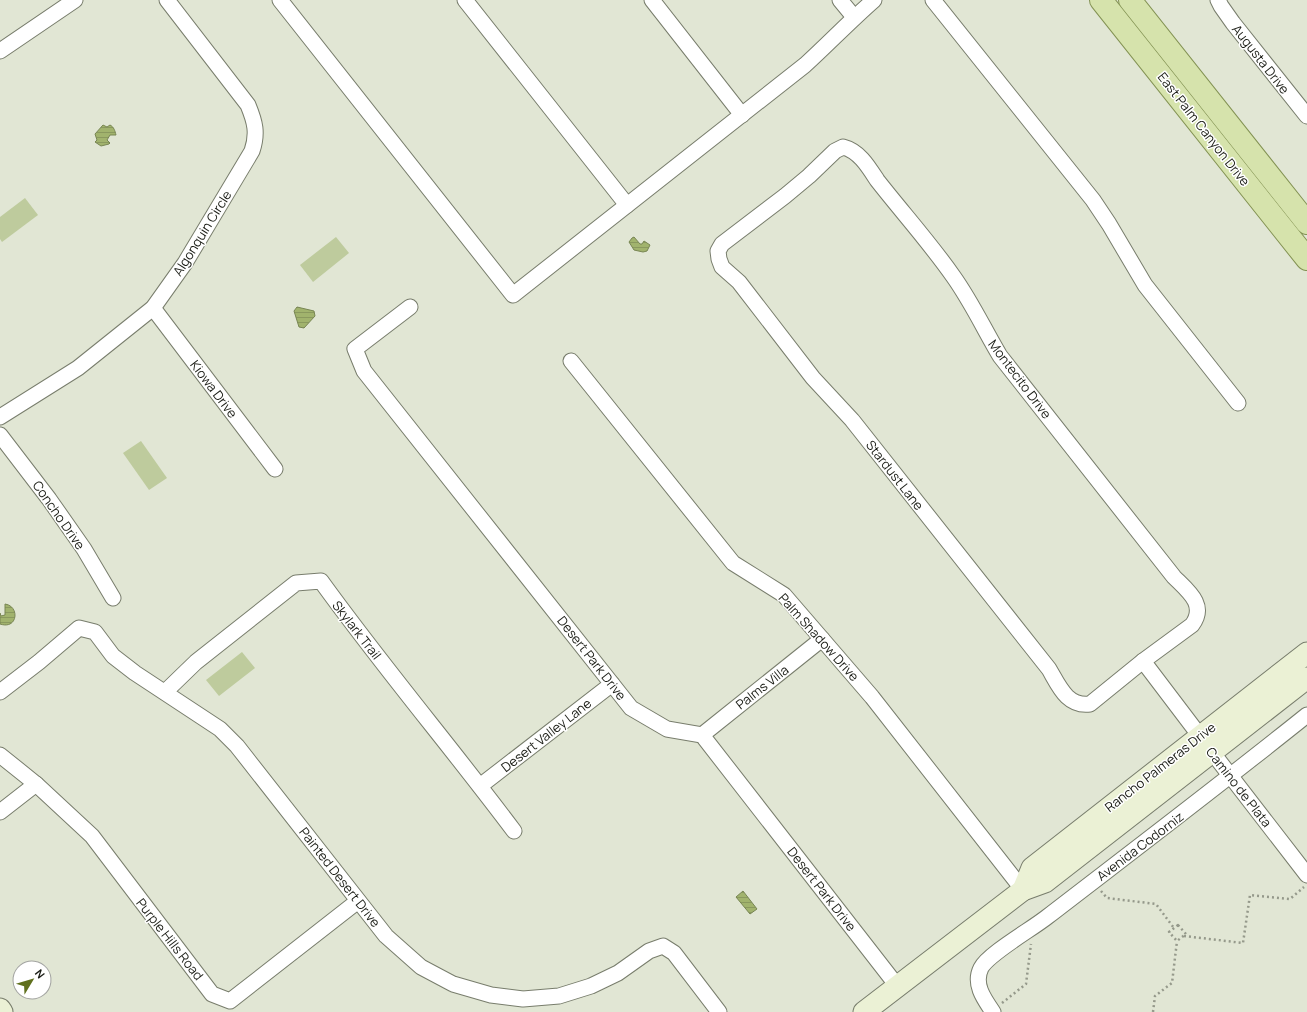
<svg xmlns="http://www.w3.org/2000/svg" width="1307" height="1012" font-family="Manrope,sans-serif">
<defs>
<pattern id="water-rules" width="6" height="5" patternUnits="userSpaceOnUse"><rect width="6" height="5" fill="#a1b36d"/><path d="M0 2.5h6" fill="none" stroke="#8a995e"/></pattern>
</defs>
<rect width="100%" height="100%" fill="#e1e6d4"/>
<!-- pitch -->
<g fill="#becb9d">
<path d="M 25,198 L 38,215 L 2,242 L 0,239 L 0,217 Z"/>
<path d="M 336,237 L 349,253 L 313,282 L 300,265 Z"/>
<path d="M 141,441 L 167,478 L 149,490 L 123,453 Z"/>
<path d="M 242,652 L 255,668 L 219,696 L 206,680 Z"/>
</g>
<!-- water -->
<g fill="url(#water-rules)" stroke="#788653">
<path d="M 103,125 L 107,127 L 110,125 C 114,127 115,131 116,135 L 110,135 L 107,140 L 110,143 L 109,144 L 101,146 L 95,142 L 97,140 L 95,134 Z"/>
<path d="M 634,237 L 640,244 L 642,244 L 644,241 L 650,245 L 647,251 L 643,252 L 634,250 L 629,242 L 632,238 Z"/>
<path d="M 297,307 L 314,311 L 315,316 L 304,328 L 299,327 L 294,311 Z"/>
<path d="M 5,604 C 20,606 18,630 0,624 L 0,613 L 1,616 L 5,615 Z"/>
<path d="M 743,891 L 757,909 L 750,914 L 736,897 Z"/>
</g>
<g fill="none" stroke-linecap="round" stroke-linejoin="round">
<defs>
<g id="street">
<path d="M 280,0 L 513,295 L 805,65 C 828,44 850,21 874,0"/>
<path d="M 465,0 L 627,205"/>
<path d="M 652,0 L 742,115"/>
<path d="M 840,0 L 854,17"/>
<path d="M 933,0 L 1093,200 L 1109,224 L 1145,285 L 1238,403"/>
<path d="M 1218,0 L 1221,6 L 1233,23 L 1307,116"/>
<path d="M 0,51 L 75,0"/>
<path d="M 843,147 C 859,151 868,166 877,180 C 902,212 930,243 953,276 C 971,301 984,329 1000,356 L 1174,577 C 1188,591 1207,605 1192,625 L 1143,661 L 1090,704 C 1067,707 1059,686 1049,669 L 852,420 L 813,378 L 739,282 L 722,267 L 719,259 L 718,251 L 722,244 L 785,196 L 809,176 L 835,151 Z"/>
<path d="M 410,307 L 355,349 L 364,371 L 631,708 L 667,729 L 702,735 L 898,987"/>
<path d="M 153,308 L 275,469"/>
<path d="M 571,361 L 733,563 L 784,595 L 872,697 L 1023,890"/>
<path d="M 0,417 L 78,368 L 153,308 L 185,263 L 252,151 C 258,133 255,122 248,105 L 167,0"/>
<path d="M 0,435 L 49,499 L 84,549 L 113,598"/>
<path d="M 1143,661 L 1212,752 L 1307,875"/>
<path d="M 0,692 L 39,662 L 79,628 L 95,632 L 113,656 L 135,673 L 220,729 L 237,746 L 386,936 L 421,967 L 453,984 L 491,995 L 523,999 L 559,996 L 591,986 L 618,973 L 649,951 L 663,946 L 674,953 L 719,1012"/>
<path d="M 165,692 L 196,662 L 296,583 L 321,581 C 383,667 451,747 514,831"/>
<path d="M 702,735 L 822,639"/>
<path d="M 0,755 L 36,784 L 92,836 L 212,994 L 230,1001 L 358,901"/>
<path d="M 480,786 L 612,684"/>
<path d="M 0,812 L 36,784"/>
<path d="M 993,1012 C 984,999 973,984 981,968 C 988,954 1032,929 1047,917 C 1134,850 1221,784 1307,715"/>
</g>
<g id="secondary">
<path d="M 1023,890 L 1032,868 L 1307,653"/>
<path d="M 0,1009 L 2,1012"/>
<path d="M 864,1012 L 1023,890 L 1045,882 L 1307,678"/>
</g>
<g id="primary">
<path d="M 1101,0 L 1307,259"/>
<path d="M 1130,0 L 1307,223"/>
</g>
</defs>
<!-- street casing -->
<use href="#street" stroke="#787d6c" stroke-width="17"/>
<!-- secondary casing -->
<use href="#secondary" stroke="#787d6c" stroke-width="23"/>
<!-- primary casing -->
<use href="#primary" stroke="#839253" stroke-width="24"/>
<!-- path -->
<g stroke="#95998b" stroke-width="2.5" stroke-dasharray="2 3" stroke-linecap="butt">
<path d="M 1101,891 L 1107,898 L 1156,904 L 1174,928"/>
<path d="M 1178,925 L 1186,934 L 1177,941 L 1169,932 Z"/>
<path d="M 1184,936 L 1243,943 L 1250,895 L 1290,899 L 1304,887"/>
<path d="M 1002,1003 L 1026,984 L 1031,944"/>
<path d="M 1153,1012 L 1155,996 L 1172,983 L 1177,941"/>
</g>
<!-- street -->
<use href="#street" stroke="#fff" stroke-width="15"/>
<!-- secondary -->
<use href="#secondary" stroke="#ebf1d5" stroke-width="21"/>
<!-- primary -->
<use href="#primary" stroke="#d6e3ac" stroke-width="22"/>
</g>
<g text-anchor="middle" stroke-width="3" stroke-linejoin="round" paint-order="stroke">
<!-- street labels -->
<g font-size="13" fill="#1a1c15" stroke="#fff">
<text transform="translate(1261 59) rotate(52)" y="5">Augusta Drive</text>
<text transform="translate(1204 129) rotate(52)" y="5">East Palm Canyon Drive</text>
<text transform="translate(202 233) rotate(-58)" y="5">Algonquin Circle</text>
<text transform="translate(1020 379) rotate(53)" y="5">Montecito Drive</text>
<text transform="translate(214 389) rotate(53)" y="5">Kiowa Drive</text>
<text transform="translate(895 475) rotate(52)" y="5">Stardust Lane</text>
<text transform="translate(59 515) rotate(55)" y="5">Concho Drive</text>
<text transform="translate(357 630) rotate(52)" y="5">Skylark Trail</text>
<text transform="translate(819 637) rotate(48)" y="5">Palm Shadow Drive</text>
<text transform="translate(592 658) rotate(52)" y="5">Desert Park Drive</text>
<text transform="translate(762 687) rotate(-38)" y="5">Palms Villa</text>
<text transform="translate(546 735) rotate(-38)" y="5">Desert Valley Lane</text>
<text transform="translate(1160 767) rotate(-38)" y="5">Rancho Palmeras Drive</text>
<text transform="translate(1239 787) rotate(52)" y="5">Camino de Plata</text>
<text transform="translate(1140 846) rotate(-37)" y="5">Avenida Codorniz</text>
<text transform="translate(340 877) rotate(52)" y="5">Painted Desert Drive</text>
<text transform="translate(822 889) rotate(52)" y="5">Desert Park Drive</text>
<text transform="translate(170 939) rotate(52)" y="5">Purple Hills Road</text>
</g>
</g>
<!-- north arrow -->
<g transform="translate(32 980) rotate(52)"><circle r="19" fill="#ffffff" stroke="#a3a4a1"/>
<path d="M0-3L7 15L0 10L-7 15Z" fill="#60701d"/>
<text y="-6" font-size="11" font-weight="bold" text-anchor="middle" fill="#1a1c15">N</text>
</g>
</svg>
